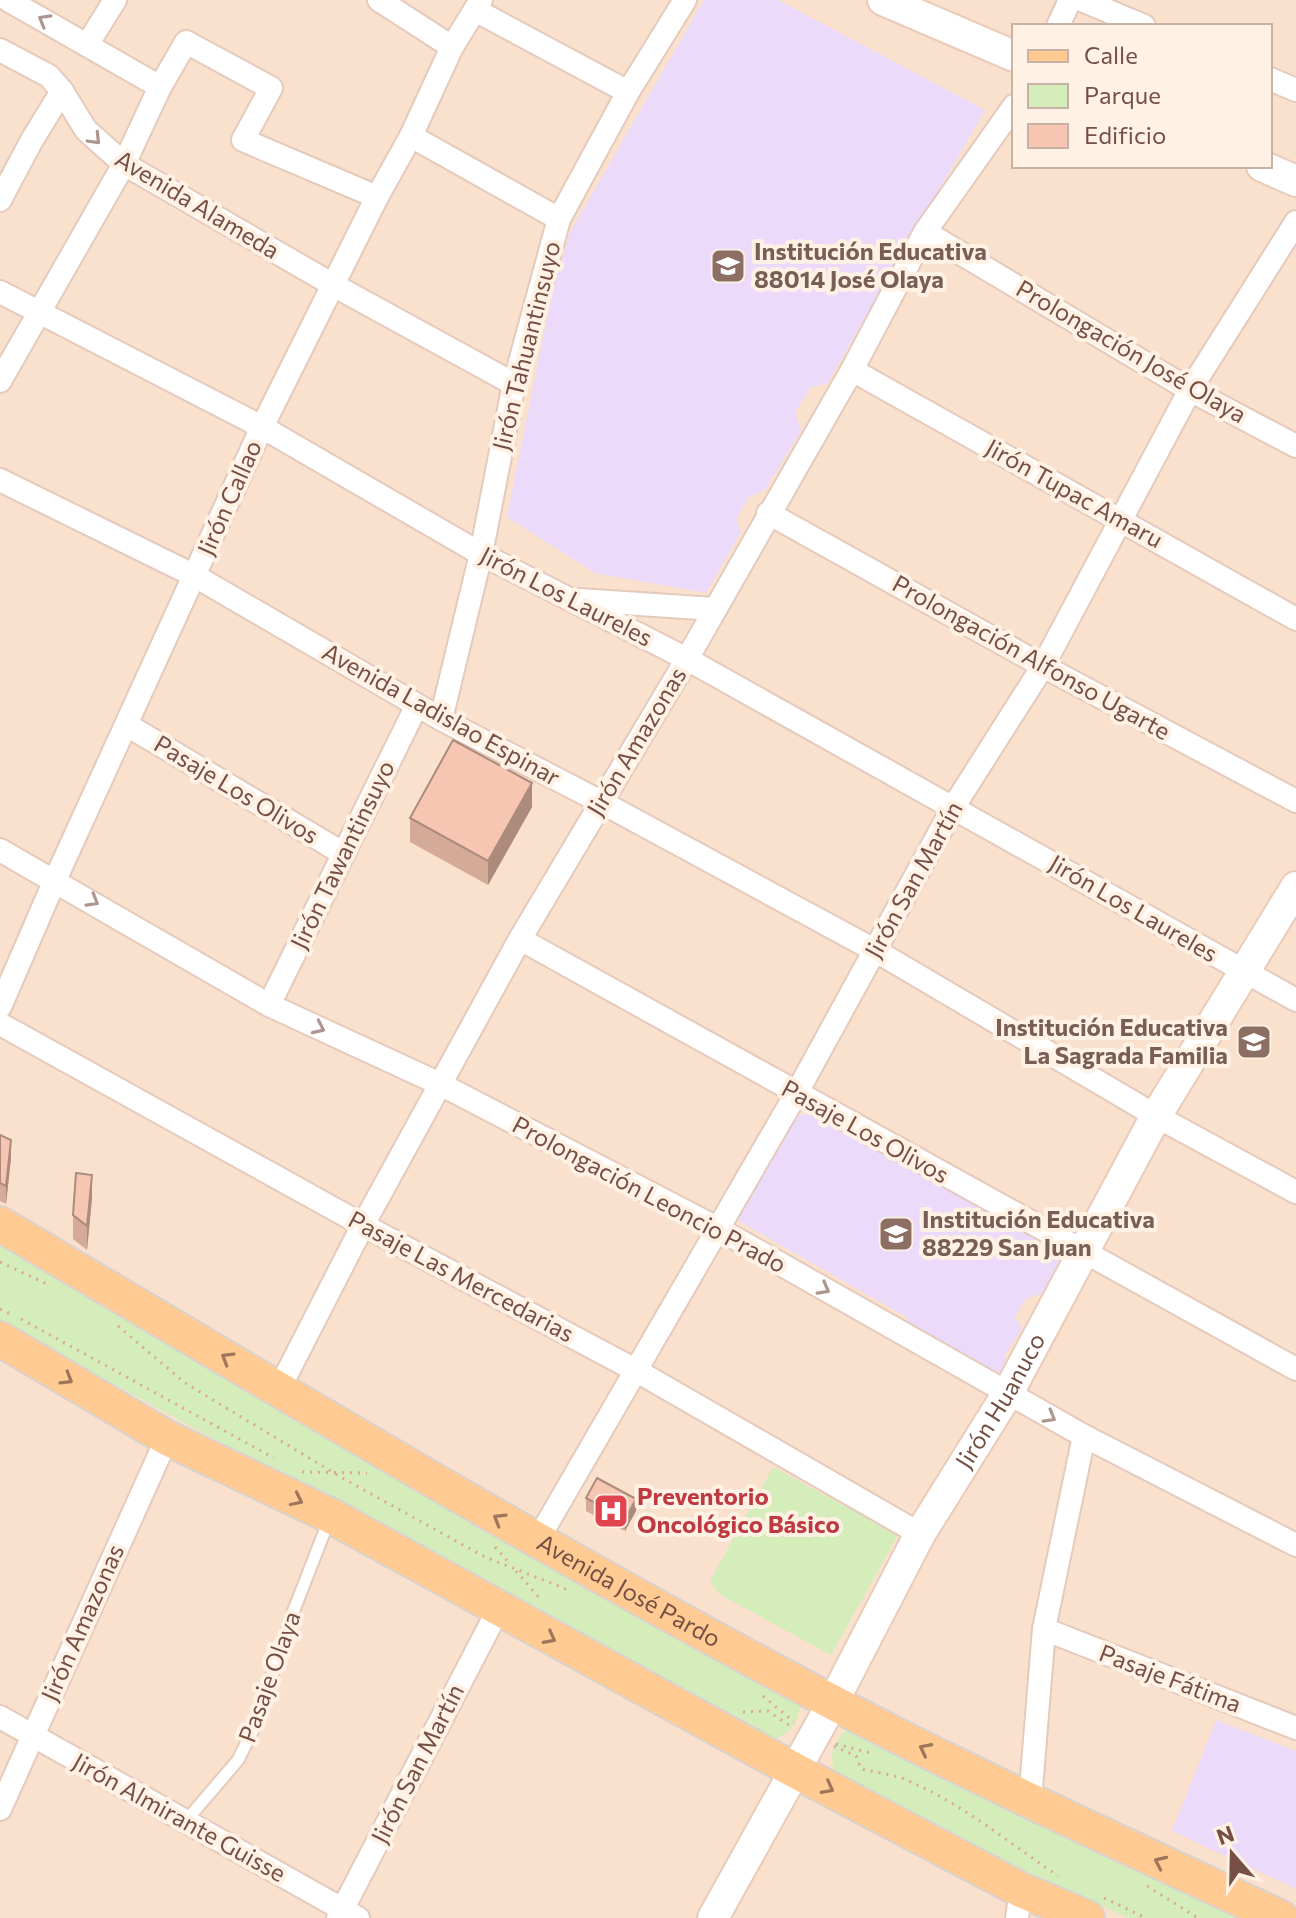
<svg xmlns="http://www.w3.org/2000/svg" width="1296" height="1918" font-family="Commissioner,sans-serif">
<rect width="100%" height="100%" fill="#feeedd"/>
<!-- residential -->
<path fill="#f9e1ce" fill-rule="evenodd" d="M 0,0 L 1296,0 L 1296,1918 L 0,1918 ZM 1014,26 L 1270,26 L 1270,166 L 1014,166 Z"/>
<!-- education -->
<g fill="#ebdafa">
<path d="M 704,0 L 778,0 L 985,110 L 827,384 L 811,387 L 795,412 L 801,431 L 765,490 L 749,497 L 736,519 L 741,532 L 706,593 L 595,573 L 507,517 L 551,298 L 569,234 Z"/>
<path d="M 808,1113 L 1056,1249 L 1063,1260 L 1048,1292 L 1027,1298 L 1014,1317 L 1022,1328 L 1005,1355 L 1007,1365 L 1003,1372 L 985,1371 L 905,1326 L 908,1318 L 737,1220 L 794,1118 Z"/>
<path d="M 1216,1720 L 1296,1751 L 1296,1889 L 1172,1831 Z"/>
</g>
<!-- green -->
<g fill="#d5ecbb">
<path d="M 0,1246 L 800,1703 C 799,1725 788,1737 766,1741 L 0,1322 Z"/>
<path d="M 773,1467 L 898,1535 L 831,1655 L 719,1594 L 710,1581 Z"/>
<path d="M 850,1728 L 1266,1918 L 1128,1918 L 930,1827 L 837,1775 C 827,1757 833,1739 850,1728 Z"/>
</g>
<g fill="none" stroke-linecap="round" stroke-linejoin="round">
<defs>
<path id="service" d="M 185,1822 L 238,1760 L 256,1724 L 292,1615 L 329,1520"/>
<g id="minor">
<path d="M 8,0 L 160,87"/>
<path d="M 379,0 L 452,47"/>
<path d="M 1082,0 L 1144,26"/>
<path d="M 475,10 L 628,92"/>
<path d="M 1058,26 L 1070,0"/>
<path d="M 87,45 L 115,0"/>
<path d="M 0,50 L 49,76 L 62,91 L 86,130 L 124,164 L 335,286 L 514,384"/>
<path d="M 1270,79 L 1296,90"/>
<path d="M 411,136 L 559,219"/>
<path d="M 0,200 L 32,140 L 62,91"/>
<path d="M 925,232 L 1190,390 L 1296,446"/>
<path d="M 0,292 L 262,427 L 481,554 L 687,659 L 1296,1000"/>
<path d="M 852,370 L 1296,619"/>
<path d="M 0,381 L 124,164 L 160,87 L 186,42 L 271,88 L 243,140 L 377,197"/>
<path d="M 0,480 L 195,576 L 441,719 L 601,802 L 876,951 L 1156,1116 L 1296,1192"/>
<path d="M 768,513 L 1043,666 L 1296,801"/>
<path d="M 579,600 L 715,609"/>
<path d="M 441,719 L 481,554 L 514,384 L 559,219 L 628,92 L 685,0"/>
<path d="M 127,725 L 344,854"/>
<path d="M 0,850 L 269,1005 L 440,1084 L 717,1228 L 1084,1436 L 1296,1545"/>
<path d="M 520,939 L 1296,1369"/>
<path d="M 269,1005 L 417,705"/>
<path d="M 0,1007 L 55,880 L 262,427 L 377,197 L 411,136 L 452,47 L 481,0"/>
<path d="M 0,1024 L 363,1225 L 637,1371 L 920,1534"/>
<path d="M 279,1389 L 363,1225 L 520,939 L 687,659 L 852,370 L 925,232 L 1014,106"/>
<path d="M 537,1541 L 796,1094 L 954,806 L 1043,666 L 1190,390 L 1296,222"/>
<path d="M 1044,1629 L 1296,1728"/>
<path d="M 0,1717 L 358,1918"/>
<path d="M 1030,1801 L 1044,1629 L 1084,1436"/>
<path d="M 0,1809 L 167,1438"/>
<path d="M 338,1918 L 498,1610"/>
<path d="M 1017,1918 L 1021,1890"/>
</g>
<g id="secondary">
<path d="M 883,0 L 1014,56"/>
<path d="M 1262,166 L 1296,181"/>
<path id="s1" d="M 713,1918 L 833,1702 L 920,1534 L 1008,1393 L 1156,1116 L 1296,887"/>
</g>
<g id="primary">
<path id="s2" d="M 0,1224 C 275,1387 549,1553 832,1702 C 979,1779 1131,1848 1281,1918"/>
<path d="M 0,1339 L 167,1438 L 331,1516 L 794,1770 L 1021,1890 L 1087,1918"/>
</g>
</defs>
<!-- service casing -->
<use href="#service" stroke="#e5cabc" stroke-width="15"/>
<!-- minor casing -->
<use href="#minor" stroke="#e5cabc" stroke-width="26"/>
<!-- secondary casing -->
<use href="#secondary" stroke="#eacab8" stroke-width="34"/>
<!-- primary casing -->
<use href="#primary" stroke="#dbd2ce" stroke-width="38"/>
<!-- path -->
<g stroke="#daa996" stroke-width="3" stroke-dasharray="2 6" stroke-linecap="butt">
<path d="M 0,1262 L 49,1285"/>
<path d="M 0,1309 L 11,1314"/>
<path d="M 21,1319 L 274,1458"/>
<path d="M 118,1326 L 185,1383 L 344,1479 L 485,1557 L 571,1591"/>
<path d="M 302,1472 L 367,1473"/>
<path d="M 495,1547 L 511,1565"/>
<path d="M 516,1571 L 542,1601"/>
<path d="M 763,1696 L 794,1722"/>
<path d="M 743,1712 L 768,1711 L 790,1726"/>
<path d="M 836,1744 L 875,1754"/>
<path d="M 834,1746 L 856,1756 L 861,1769 C 875,1772 890,1774 904,1779 C 960,1802 1008,1842 1058,1876"/>
<path d="M 1147,1886 L 1198,1918"/>
<path d="M 1104,1898 L 1146,1918"/>
</g>
<!-- service -->
<use href="#service" stroke="#fff" stroke-width="11"/>
<!-- minor -->
<use href="#minor" stroke="#fff" stroke-width="22"/>
<!-- secondary -->
<use href="#secondary" stroke="#fff" stroke-width="30"/>
<!-- primary -->
<use href="#primary" stroke="#ffcb93" stroke-width="34"/>
</g>
<!-- wall -->
<g fill="#d4aa99">
<path d="M 532,807 L 488,885 L 410,842 L 410,818 Z"/>
<path d="M 0,1135 L 11,1158 L 6,1204 L 0,1201 Z"/>
<path d="M 92,1198 L 87,1250 L 73,1239 L 73,1215 Z"/>
<path d="M 586,1498 L 636,1511 L 625,1531 L 586,1511 Z"/>
</g>
<!-- shaded-wall -->
<g fill="#ac8b7d">
<path d="M 532,783 L 532,807 L 488,885 L 488,861 Z"/>
<path d="M 11,1140 L 11,1158 L 6,1204 L 6,1186 Z"/>
<path d="M 92,1175 L 92,1198 L 87,1250 L 87,1226 Z"/>
<path d="M 636,1499 L 636,1511 L 625,1531 L 625,1519 Z"/>
</g>
<!-- building -->
<g fill="#f6c6b2" stroke="#ac8b7d" stroke-width="2">
<path d="M 453,740 L 532,783 L 488,861 L 410,818 Z"/>
<path d="M 0,1135 L 11,1140 L 6,1186 L 0,1183 Z"/>
<path d="M 76,1173 L 92,1175 L 87,1226 L 73,1215 Z"/>
<path d="M 597,1478 L 636,1499 L 625,1519 L 586,1498 Z"/>
</g>
<!-- one-way arrows -->
<defs><path id="oneway-chevron" d="M-2-3.5L2.5 0L-2 3.5" fill="none" stroke-width="1.6" stroke-linecap="round" stroke-linejoin="round" transform="scale(2)"/></defs>
<g stroke="#ad968f">
<use href="#oneway-chevron" transform="translate(44 20) rotate(-150)"/>
<use href="#oneway-chevron" transform="translate(95 139) rotate(46)"/>
<use href="#oneway-chevron" transform="translate(93 901) rotate(30)"/>
<use href="#oneway-chevron" transform="translate(319 1028) rotate(25)"/>
<use href="#oneway-chevron" transform="translate(824 1289) rotate(29)"/>
<use href="#oneway-chevron" transform="translate(1050 1417) rotate(30)"/>
</g>
<g stroke="#9f755c">
<use href="#oneway-chevron" transform="translate(227 1358) rotate(-149)"/>
<use href="#oneway-chevron" transform="translate(67 1379) rotate(31)"/>
<use href="#oneway-chevron" transform="translate(297 1500) rotate(26)"/>
<use href="#oneway-chevron" transform="translate(499 1519) rotate(-149)"/>
<use href="#oneway-chevron" transform="translate(550 1638) rotate(28)"/>
<use href="#oneway-chevron" transform="translate(925 1749) rotate(-153)"/>
<use href="#oneway-chevron" transform="translate(828 1788) rotate(28)"/>
<use href="#oneway-chevron" transform="translate(1160 1862) rotate(-155)"/>
</g>
<!-- icons -->
<defs>
<symbol id="school-square" viewBox="-11 -11 22 22"><rect x="-9" y="-9" width="18" height="18" rx="4" fill="#8d6e63" stroke="#fff2e5"/><path d="M0-5L7-2L0 1L-7-2ZM-4 1L0 2.5L4 1V4Q0 6-4 4Z" fill="#fff"/></symbol>
<symbol id="hospital-square" viewBox="-11 -11 22 22"><rect x="-9" y="-9" width="18" height="18" rx="4" fill="#e0444e" stroke="#fff2e5"/><path d="M-5-5h3v3.5h4V-5h3V5h-3V1.5h-4V5h-3Z" fill="#fff"/></symbol>
</defs>
<g fill-rule="evenodd">
<use href="#school-square" x="708" y="246" width="40" height="40"/>
<use href="#school-square" x="1234" y="1022" width="40" height="40"/>
<use href="#school-square" x="876" y="1214" width="40" height="40"/>
<use href="#hospital-square" x="591" y="1491" width="40" height="40"/>
</g>
<g text-anchor="middle" stroke-width="8" stroke-linejoin="round" paint-order="stroke">
<!-- street labels -->
<g font-size="24" fill="#765044" stroke="#fff2e5">
<text transform="translate(197 205) rotate(31)" y="8">Avenida Alameda</text>
<text transform="translate(527 346) rotate(-76)" y="8">Jirón Tahuantinsuyo</text>
<text transform="translate(1131 352) rotate(30)" y="8">Prolongación José Olaya</text>
<text transform="translate(1074 494) rotate(29)" y="8">Jirón Tupac Amaru</text>
<text transform="translate(230 498) rotate(-66)" y="8">Jirón Callao</text>
<text transform="translate(566 597) rotate(27)" y="8">Jirón Los Laureles</text>
<text transform="translate(1031 658) rotate(29)" y="8">Prolongación Alfonso Ugarte</text>
<text transform="translate(441 715) rotate(29)" y="8">Avenida Ladislao Espinar</text>
<text transform="translate(637 742) rotate(-59)" y="8">Jirón Amazonas</text>
<text transform="translate(236 790) rotate(31)" y="8">Pasaje Los Olivos</text>
<text transform="translate(343 855) rotate(-64)" y="8">Jirón Tawantinsuyo</text>
<text transform="translate(914 880) rotate(-61)" y="8">Jirón San Martín</text>
<text transform="translate(1133 909) rotate(30)" y="8">Jirón Los Laureles</text>
<text transform="translate(865 1132) rotate(29)" y="8">Pasaje Los Olivos</text>
<text transform="translate(649 1195) rotate(28)" y="8">Prolongación Leoncio Prado</text>
<text transform="translate(461 1277) rotate(28)" y="8">Pasaje Las Mercedarias</text>
<text dy="8" stroke="none"><textPath href="#s1" startOffset="592">Jirón Huanuco</textPath></text>
<text dy="8" stroke="none"><textPath href="#s2" startOffset="728">Avenida José Pardo</textPath></text>
<text transform="translate(83 1623) rotate(-66)" y="8">Jirón Amazonas</text>
<text transform="translate(270 1677) rotate(-70)" y="8">Pasaje Olaya</text>
<text transform="translate(1170 1679) rotate(21)" y="8">Pasaje Fátima</text>
<text transform="translate(418 1764) rotate(-63)" y="8">Jirón San Martín</text>
<text transform="translate(179 1818) rotate(29)" y="8">Jirón Almirante Guisse</text>
</g>
<!-- education labels -->
<g font-size="24" font-weight="bold" fill="#785e54" stroke="#fff2e5" text-anchor="start">
<text x="754" y="260">Institución Educativa<tspan x="754" dy="28">88014 José Olaya</tspan></text>
<text x="1228" y="1036" text-anchor="end">Institución Educativa<tspan x="1228" dy="28">La Sagrada Familia</tspan></text>
<text x="922" y="1228">Institución Educativa<tspan x="922" dy="28">88229 San Juan</tspan></text>
</g>
<!-- health labels -->
<g font-size="24" font-weight="bold" fill="#be3a42" stroke="#fff2e5" text-anchor="start">
<text x="637" y="1505">Preventorio<tspan x="637" dy="28">Oncológico Básico</tspan></text>
</g>
</g>
<!-- legend -->
<rect x="1012" y="24" width="260" height="144" fill="#fff2e5" stroke="#c8b1a5" stroke-width="2"/>
<rect x="1028" y="50" width="40" height="12" fill="#ffcb93" stroke="#c8b1a5" stroke-width="2"/>
<text x="1084" y="64" font-size="24" fill="#765044">Calle</text>
<rect x="1028" y="84" width="40" height="24" fill="#d5ecbb" stroke="#c8b1a5" stroke-width="2"/>
<text x="1084" y="104" font-size="24" fill="#765044">Parque</text>
<rect x="1028" y="124" width="40" height="24" fill="#f6c6b2" stroke="#c8b1a5" stroke-width="2"/>
<text x="1084" y="144" font-size="24" fill="#765044">Edificio</text>
<!-- north arrow -->
<g transform="translate(1232 1854) rotate(340)" stroke="#fff2e5" stroke-width="6" paint-order="stroke">
<path d="M0-6L14 30L0 20L-14 30Z" fill="#765044"/>
<text y="-12" font-size="22" font-weight="bold" text-anchor="middle" fill="#765044">N</text>
</g>
</svg>
